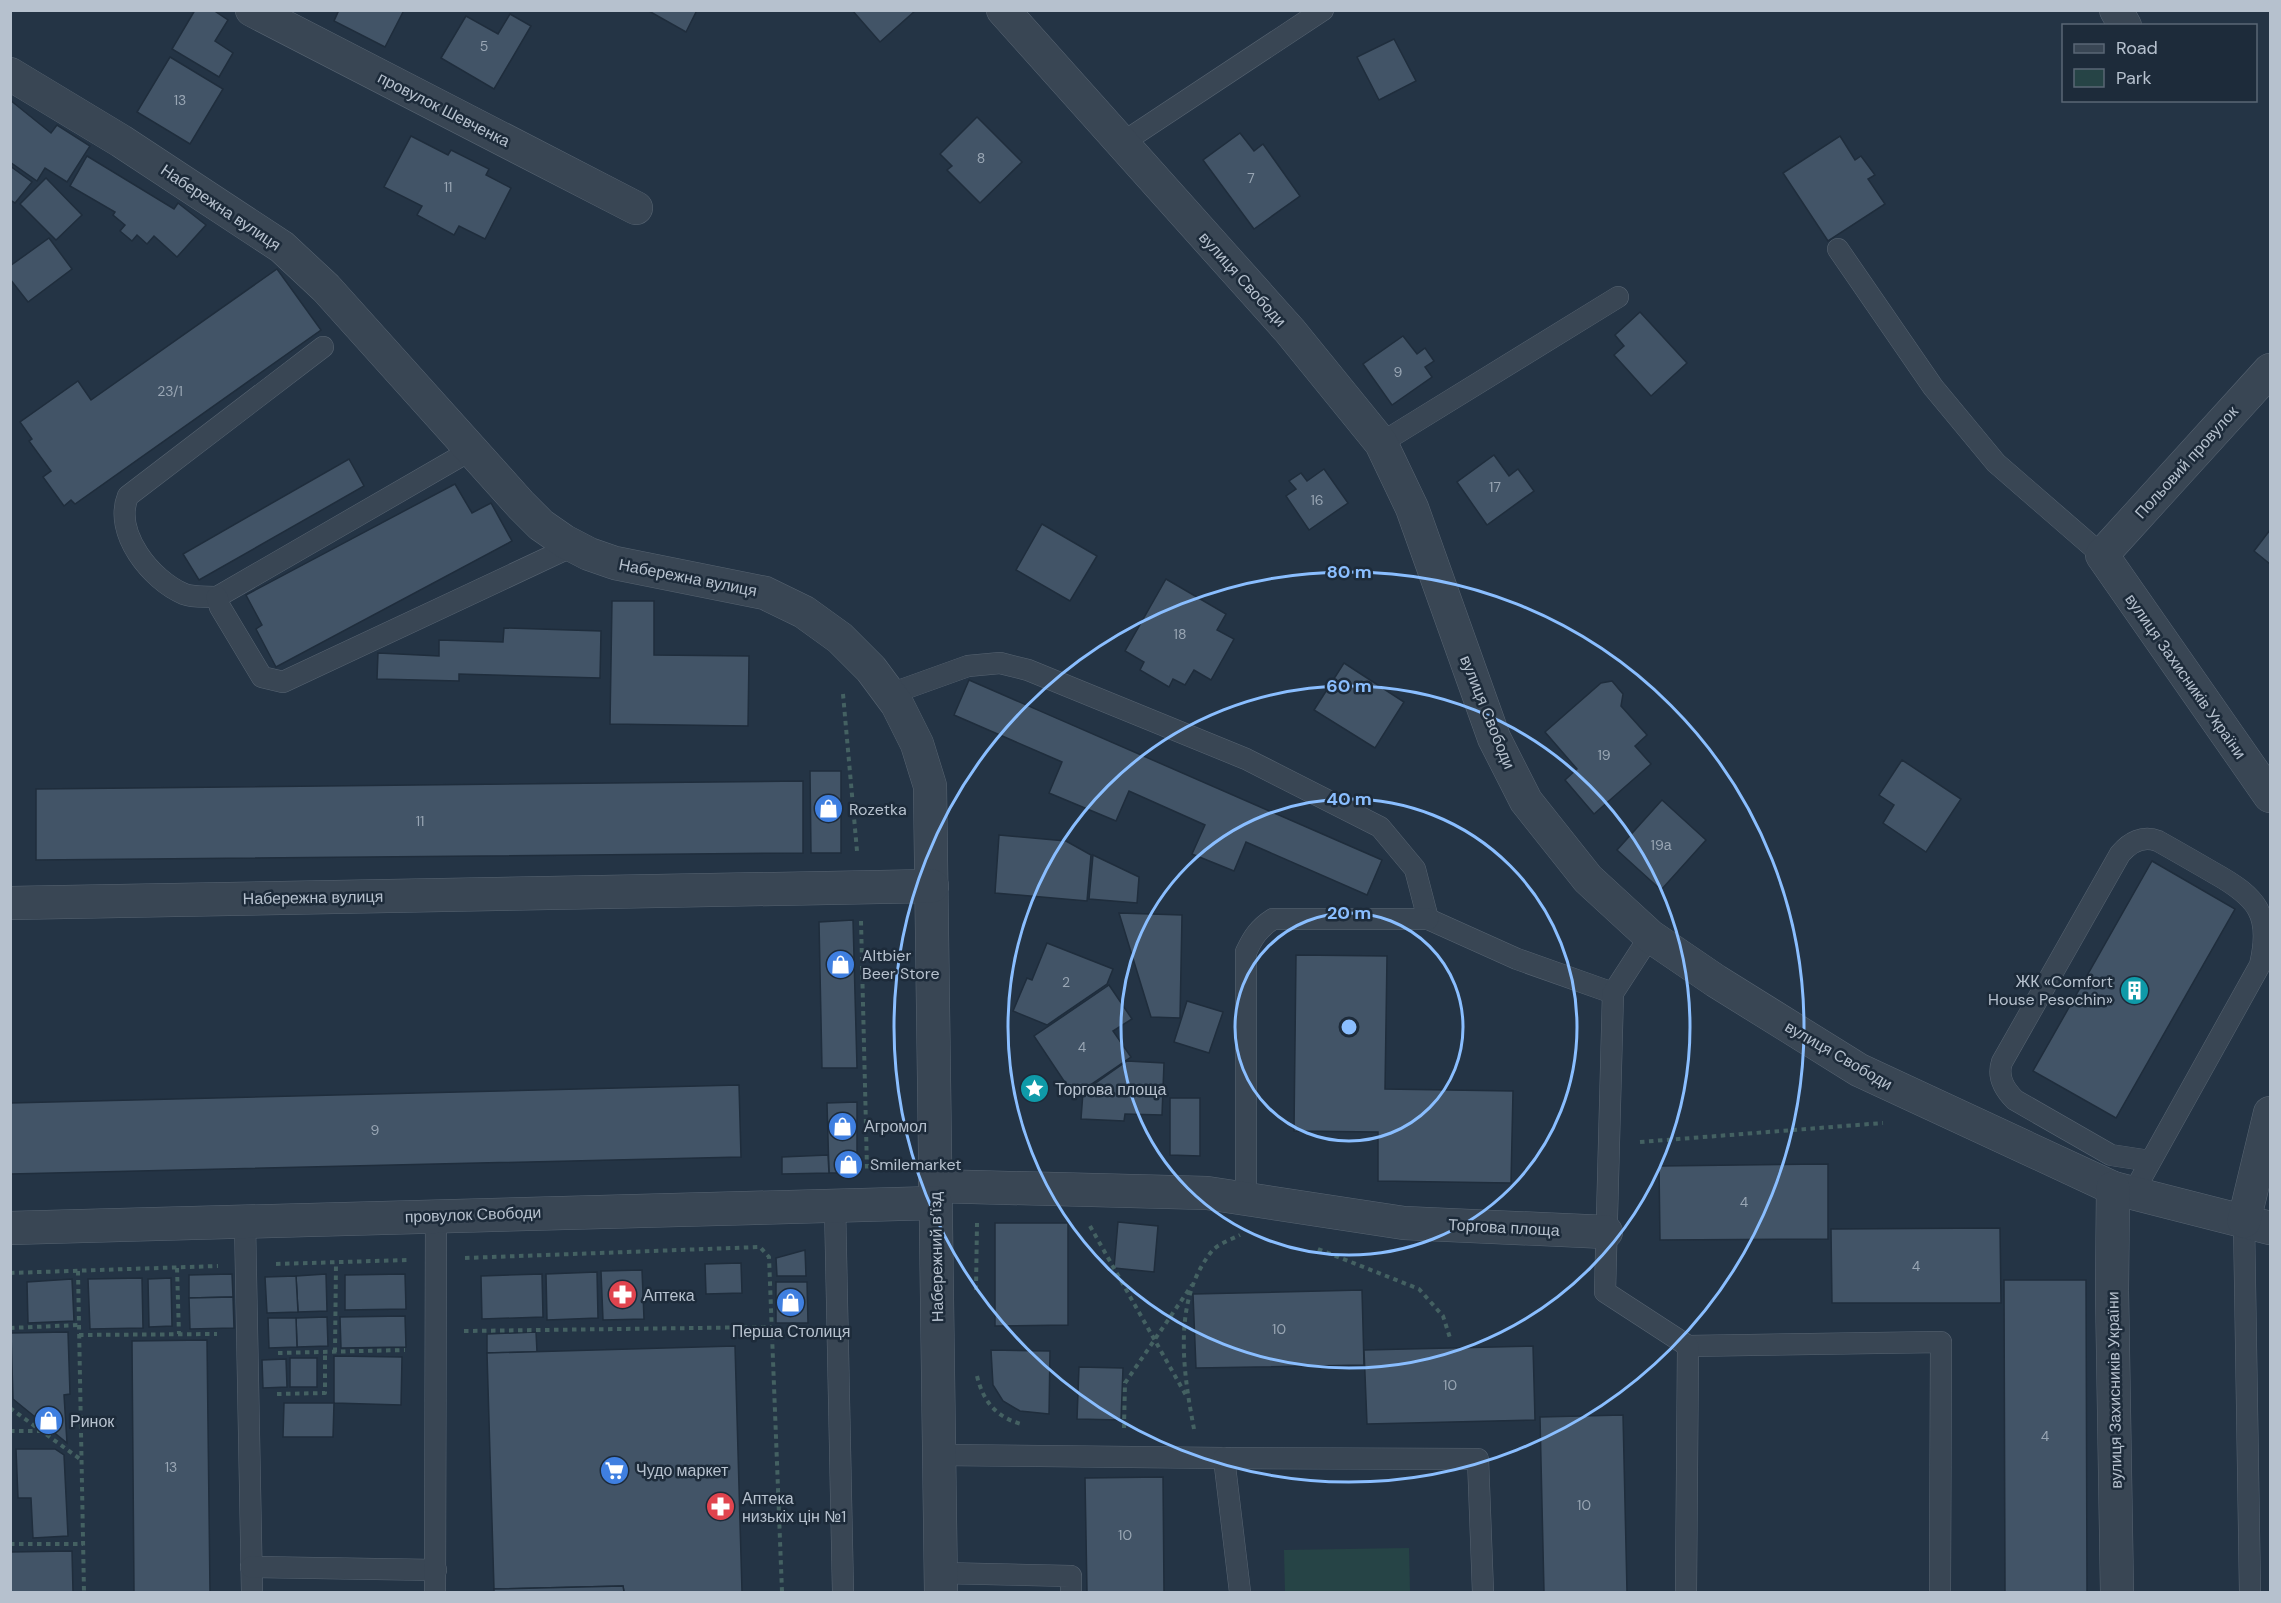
<svg xmlns="http://www.w3.org/2000/svg" width="2281" height="1603" font-family="'DM Sans',sans-serif">
<rect width="100%" height="100%" fill="#243445"/>
<!-- green -->
<path fill="#264446" d="M 1409,1548 L 1410,1592 L 1285,1592 L 1284,1550 Z"/>
<!-- building -->
<g fill="#425467" stroke="#1f2d3c" stroke-width="1.5">
<path d="M 195,10 L 213,10 L 228,20 L 215,41 L 233,53 L 219,77 L 172,49 Z"/>
<path d="M 339,10 L 404,10 L 385,47 L 334,21 Z"/>
<path d="M 647,10 L 697,10 L 686,32 Z"/>
<path d="M 852,10 L 916,10 L 880,42 Z"/>
<path d="M 510,14 L 531,26 L 494,89 L 441,58 L 466,16 L 498,34 Z"/>
<path d="M 1394,39 L 1416,81 L 1379,100 L 1357,57 Z"/>
<path d="M 170,57 L 223,89 L 190,144 L 137,112 Z"/>
<path d="M 10,100 L 51,133 L 57,125 L 90,146 L 67,182 L 45,168 L 37,181 L 10,162 Z"/>
<path d="M 977,117 L 1022,162 L 980,203 L 947,170 L 952,166 L 940,154 Z"/>
<path d="M 1240,133 L 1254,151 L 1263,144 L 1300,196 L 1254,229 L 1203,160 Z"/>
<path d="M 411,136 L 448,155 L 451,150 L 489,169 L 486,175 L 511,188 L 485,239 L 459,226 L 454,235 L 417,215 L 422,206 L 384,187 Z"/>
<path d="M 1840,136 L 1855,160 L 1861,156 L 1875,175 L 1868,179 L 1885,204 L 1828,241 L 1783,173 Z"/>
<path d="M 87,156 L 174,209 L 178,203 L 206,225 L 177,257 L 154,236 L 147,244 L 137,235 L 132,241 L 120,231 L 125,225 L 113,215 L 115,212 L 70,186 Z"/>
<path d="M 10,166 L 32,182 L 15,203 L 10,200 Z"/>
<path d="M 46,178 L 82,215 L 56,240 L 20,204 Z"/>
<path d="M 49,238 L 72,269 L 28,302 L 10,279 L 10,266 Z"/>
<path d="M 277,269 L 321,330 L 75,504 L 71,500 L 64,506 L 43,477 L 51,471 L 29,441 L 32,439 L 20,422 L 78,381 L 91,400 Z"/>
<path d="M 1640,312 L 1687,363 L 1651,396 L 1614,355 L 1624,346 L 1615,335 Z"/>
<path d="M 1403,336 L 1417,354 L 1425,348 L 1434,361 L 1425,367 L 1432,377 L 1392,405 L 1363,364 Z"/>
<path d="M 1494,455 L 1509,476 L 1518,469 L 1534,491 L 1487,525 L 1457,482 Z"/>
<path d="M 349,459 L 364,486 L 199,580 L 183,554 Z"/>
<path d="M 1324,469 L 1348,503 L 1309,530 L 1286,496 L 1296,489 L 1289,481 L 1301,473 L 1307,481 Z"/>
<path d="M 455,484 L 472,513 L 491,503 L 512,541 L 276,667 L 256,629 L 262,625 L 246,595 Z"/>
<path d="M 1042,524 L 1097,556 L 1070,601 L 1016,570 Z"/>
<path d="M 2270,530 L 2270,564 L 2254,551 Z"/>
<path d="M 1166,579 L 1226,614 L 1217,630 L 1234,639 L 1211,680 L 1194,670 L 1185,685 L 1173,679 L 1169,687 L 1140,670 L 1144,662 L 1125,651 Z"/>
<path d="M 612,601 L 654,601 L 654,655 L 749,656 L 748,726 L 610,724 Z"/>
<path d="M 504,628 L 601,631 L 600,678 L 459,674 L 459,681 L 377,679 L 378,653 L 439,656 L 439,640 L 503,642 Z"/>
<path d="M 1344,663 L 1404,702 L 1375,748 L 1314,710 Z"/>
<path d="M 969,680 L 1382,860 L 1367,895 L 1246,842 L 1234,871 L 1192,854 L 1205,825 L 1129,791 L 1116,821 L 1049,793 L 1062,762 L 954,715 Z"/>
<path d="M 1612,681 L 1623,694 L 1621,706 L 1647,735 L 1635,746 L 1651,764 L 1594,814 L 1565,780 L 1577,769 L 1545,732 L 1601,683 Z"/>
<path d="M 1902,760 L 1961,799 L 1926,852 L 1883,823 L 1894,805 L 1879,795 Z"/>
<path d="M 810,771 L 841,771 L 841,853 L 811,853 Z"/>
<path d="M 803,781 L 803,853 L 36,860 L 36,789 Z"/>
<path d="M 1662,800 L 1706,840 L 1661,890 L 1617,850 Z"/>
<path d="M 999,835 L 1066,841 L 1091,855 L 1087,901 L 995,893 Z"/>
<path d="M 1093,855 L 1139,877 L 1137,903 L 1089,899 Z"/>
<path d="M 2152,861 L 2235,909 L 2116,1118 L 2033,1071 Z"/>
<path d="M 1119,913 L 1182,915 L 1180,1018 L 1151,1017 Z"/>
<path d="M 853,920 L 857,1068 L 822,1068 L 819,922 Z"/>
<path d="M 1047,943 L 1113,969 L 1107,984 L 1047,1025 L 1013,1011 L 1027,978 L 1032,980 Z"/>
<path d="M 1296,955 L 1387,956 L 1385,1089 L 1513,1091 L 1511,1183 L 1378,1181 L 1378,1132 L 1294,1131 Z"/>
<path d="M 1109,985 L 1132,1019 L 1113,1031 L 1131,1057 L 1074,1096 L 1034,1036 Z"/>
<path d="M 1187,1001 L 1223,1012 L 1209,1053 L 1174,1042 Z"/>
<path d="M 1127,1061 L 1164,1063 L 1162,1115 L 1125,1114 L 1124,1121 L 1081,1119 L 1083,1092 Z"/>
<path d="M 739,1085 L 741,1157 L 10,1174 L 10,1103 Z"/>
<path d="M 1170,1098 L 1200,1098 L 1200,1156 L 1170,1155 Z"/>
<path d="M 857,1102 L 857,1173 L 829,1173 L 827,1103 Z"/>
<path d="M 828,1155 L 829,1173 L 782,1174 L 782,1157 Z"/>
<path d="M 1828,1164 L 1828,1239 L 1660,1240 L 1659,1166 Z"/>
<path d="M 1118,1222 L 1158,1226 L 1154,1272 L 1114,1268 Z"/>
<path d="M 995,1223 L 1068,1223 L 1068,1325 L 995,1326 Z"/>
<path d="M 2000,1228 L 2001,1303 L 1832,1303 L 1831,1229 Z"/>
<path d="M 805,1250 L 806,1276 L 777,1276 L 776,1258 Z"/>
<path d="M 741,1263 L 742,1293 L 706,1294 L 705,1264 Z"/>
<path d="M 642,1270 L 644,1319 L 603,1320 L 601,1271 Z"/>
<path d="M 597,1272 L 598,1318 L 547,1320 L 546,1274 Z"/>
<path d="M 232,1274 L 233,1297 L 189,1298 L 189,1275 Z"/>
<path d="M 326,1274 L 327,1311 L 298,1312 L 296,1276 Z"/>
<path d="M 405,1274 L 406,1309 L 345,1310 L 345,1275 Z"/>
<path d="M 542,1274 L 543,1317 L 482,1319 L 481,1276 Z"/>
<path d="M 296,1276 L 298,1312 L 267,1313 L 265,1277 Z"/>
<path d="M 142,1278 L 143,1328 L 90,1329 L 88,1279 Z"/>
<path d="M 171,1278 L 172,1326 L 149,1327 L 148,1279 Z"/>
<path d="M 72,1279 L 74,1321 L 28,1323 L 27,1282 Z"/>
<path d="M 2004,1280 L 2086,1280 L 2087,1592 L 2005,1592 Z"/>
<path d="M 776,1282 L 807,1282 L 808,1323 L 776,1323 Z"/>
<path d="M 1362,1290 L 1364,1365 L 1196,1368 L 1193,1294 Z"/>
<path d="M 233,1297 L 234,1328 L 190,1329 L 189,1298 Z"/>
<path d="M 405,1316 L 406,1347 L 341,1348 L 340,1317 Z"/>
<path d="M 327,1317 L 328,1346 L 297,1347 L 296,1318 Z"/>
<path d="M 268,1318 L 296,1318 L 297,1347 L 269,1348 Z"/>
<path d="M 68,1332 L 70,1394 L 64,1395 L 67,1443 L 13,1399 L 11,1333 Z"/>
<path d="M 536,1332 L 537,1352 L 487,1353 L 487,1334 Z"/>
<path d="M 207,1340 L 210,1592 L 134,1592 L 132,1341 Z"/>
<path d="M 735,1346 L 742,1592 L 624,1592 L 623,1586 L 494,1589 L 487,1353 Z"/>
<path d="M 1533,1346 L 1535,1420 L 1367,1424 L 1364,1350 Z"/>
<path d="M 991,1350 L 1050,1351 L 1049,1414 L 1020,1411 L 1003,1401 L 993,1385 Z"/>
<path d="M 334,1356 L 402,1357 L 401,1405 L 334,1403 Z"/>
<rect x="290" y="1358" width="27" height="29"/>
<path d="M 286,1359 L 287,1387 L 263,1388 L 262,1360 Z"/>
<path d="M 1079,1367 L 1123,1368 L 1121,1420 L 1077,1419 Z"/>
<path d="M 284,1403 L 334,1403 L 333,1437 L 283,1437 Z"/>
<path d="M 1623,1415 L 1627,1592 L 1544,1592 L 1540,1417 Z"/>
<path d="M 16,1449 L 55,1449 L 64,1455 L 68,1536 L 33,1538 L 31,1498 L 18,1498 Z"/>
<path d="M 1163,1477 L 1164,1592 L 1087,1592 L 1085,1478 Z"/>
<path d="M 72,1551 L 73,1592 L 10,1592 L 10,1552 Z"/>
<path d="M 623,1586 L 624,1592 L 494,1592 L 494,1589 Z"/>
</g>
<g fill="none" stroke-linecap="round" stroke-linejoin="round">
<defs>
<g id="service">
<path d="M 1122,143 L 1323,10"/>
<path d="M 1838,249 L 1933,387 L 1996,463 L 2102,555"/>
<path d="M 323,347 L 128,496 C 113,533 151,580 184,594 C 194,598 207,596 217,597 L 473,449"/>
<path d="M 1381,443 L 1618,297"/>
<path d="M 217,597 L 220,607 L 262,677 L 283,682 L 573,546"/>
<path d="M 890,694 L 968,666 L 1000,663 L 1028,670 L 1246,759 L 1380,827 L 1415,869 L 1428,919 L 1517,959 L 1613,993"/>
<path d="M 1650,936 L 1613,993 L 1605,1292 L 1688,1346 L 1941,1342 L 1940,1592"/>
<path d="M 2133,1193 L 2260,965 C 2272,914 2257,897 2214,873 C 2195,862 2176,851 2158,841 C 2143,835 2130,842 2120,854 L 2002,1062 C 1997,1077 2004,1089 2015,1100 L 2111,1155 L 2150,1161"/>
<path d="M 1246,1200 L 1246,952 C 1253,937 1259,928 1273,919 L 1428,919"/>
<path d="M 835,1205 L 843,1592"/>
<path d="M 2244,1221 L 2250,1592"/>
<path d="M 245,1222 L 252,1592"/>
<path d="M 938,1455 L 1224,1458 L 1240,1592"/>
<path d="M 1224,1458 L 1478,1459 L 1483,1592"/>
<path d="M 251,1567 L 436,1570"/>
<path d="M 941,1573 L 1071,1576 L 1071,1592"/>
<path d="M 435,1592 L 436,1215"/>
<path d="M 1686,1592 L 1688,1346"/>
</g>
<g id="minor">
<path d="M 252,10 L 636,208"/>
<path d="M 1003,10 L 1290,331 L 1381,443 L 1412,508 L 1494,738 L 1526,801 L 1588,879 L 1650,936 L 1716,981 L 1859,1070 L 2113,1188 L 2270,1228"/>
<path d="M 2116,10 L 2125,26"/>
<path d="M 10,74 L 121,141 L 282,247 L 326,288 L 521,505 L 541,525 L 564,541 L 589,554 L 615,563 L 765,593 L 804,612 L 840,638 L 871,669 L 897,704 L 917,744 L 930,786 L 941,1592"/>
<path d="M 2270,370 L 2102,555 L 2270,796"/>
<path d="M 10,903 L 932,886"/>
<path d="M 935,1186 L 1207,1193 L 1404,1223 L 1606,1232"/>
<path d="M 2113,1188 L 2112,1291 L 2117,1592"/>
<path d="M 2244,1221 L 2270,1113"/>
<path d="M 10,1228 L 935,1203"/>
</g>
</defs>
<!-- service casing -->
<use href="#service" stroke="#576472" stroke-width="22"/>
<!-- minor casing -->
<use href="#minor" stroke="#576472" stroke-width="34"/>
<!-- path -->
<g stroke="#446162" stroke-width="4" stroke-dasharray="4.5 4.5" stroke-linecap="butt">
<path d="M 843,694 L 857,851"/>
<path d="M 861,921 L 867,1169"/>
<path d="M 1640,1142 L 1883,1123"/>
<path d="M 1090,1226 L 1187,1397"/>
<path d="M 1318,1249 L 1419,1289 L 1443,1316 L 1451,1341"/>
<path d="M 465,1258 L 760,1247 L 769,1257 L 782,1592"/>
<path d="M 276,1264 L 407,1260"/>
<path d="M 177,1268 L 179,1334"/>
<path d="M 78,1271 L 84,1592"/>
<path d="M 10,1273 L 218,1266"/>
<path d="M 976,1290 L 977,1223"/>
<path d="M 10,1328 L 79,1325"/>
<path d="M 464,1331 L 772,1327"/>
<path d="M 79,1335 L 217,1334"/>
<path d="M 335,1352 L 336,1263"/>
<path d="M 278,1353 L 405,1350"/>
<path d="M 977,1376 C 983,1401 996,1417 1021,1424"/>
<path d="M 277,1394 L 325,1393 L 325,1352"/>
<path d="M 10,1408 L 80,1459"/>
<path d="M 1124,1428 L 1125,1383 L 1192,1285"/>
<path d="M 1194,1429 C 1183,1371 1172,1300 1212,1251 C 1218,1244 1232,1239 1240,1235"/>
<path d="M 10,1431 L 42,1431"/>
<path d="M 10,1544 L 83,1544"/>
</g>
<!-- service -->
<use href="#service" stroke="#394654" stroke-width="21"/>
<!-- minor -->
<use href="#minor" stroke="#394654" stroke-width="33"/>
</g>
<!-- distance rings -->
<g fill="none" stroke="#8abeff" stroke-width="3">
<circle cx="1349" cy="1027" r="114"/>
<circle cx="1349" cy="1027" r="228"/>
<circle cx="1349" cy="1027" r="341"/>
<circle cx="1349" cy="1027" r="455"/>
</g>
<!-- icons -->
<defs>
<symbol id="shop-disc" viewBox="-11 -11 22 22"><circle r="9.5" fill="#3f7fe0" stroke="#1d2b3a"/><path d="M-5-2.5h2.3a2.7 3.5 0 0 1 5.4 0H5L5.5 6h-11ZM-1.5-2.5h3a1.5 2.3 0 0 0-3 0Z" fill="#fff"/></symbol>
<symbol id="building-disc" viewBox="-11 -11 22 22"><circle r="9.5" fill="#0f9aa8" stroke="#1d2b3a"/><path d="M-4-6H4V6H1V3H-1V6H-4ZM-2.5-4.3h1.7v1.8h-1.7ZM.8-4.3h1.7v1.8H.8ZM-2.5-1h1.7V.8h-1.7ZM.8-1h1.7V.8H.8Z" fill="#fff"/></symbol>
<symbol id="sight-disc" viewBox="-11 -11 22 22"><circle r="9.5" fill="#0f9aa8" stroke="#1d2b3a"/><path d="M0-6L1.8-2.2L6-1.7L2.9 1.2L3.7 5.4L0 3.3L-3.7 5.4L-2.9 1.2L-6-1.7L-1.8-2.2Z" fill="#fff"/></symbol>
<symbol id="pharmacy-disc" viewBox="-11 -11 22 22"><circle r="9.5" fill="#e0444e" stroke="#1d2b3a"/><path d="M-2-6h4v4h4v4h-4v4h-4v-4h-4v-4h4Z" fill="#fff"/></symbol>
<symbol id="supermarket-disc" viewBox="-11 -11 22 22"><circle r="9.5" fill="#3f7fe0" stroke="#1d2b3a"/><path d="M-6-5.5h2.5l.6 2H6L4.5 2H-2.5L-4.4-4H-6ZM-1.5 3.2a1.3 1.3 0 1 0 .1 0ZM3 3.2a1.3 1.3 0 1 0 .1 0Z" fill="#fff"/></symbol>
</defs>
<g fill-rule="evenodd">
<use href="#shop-disc" x="812" y="792" width="33" height="33"/>
<use href="#shop-disc" x="824" y="948" width="33" height="33"/>
<use href="#building-disc" x="2118" y="974" width="33" height="33"/>
<use href="#sight-disc" x="1018" y="1072" width="33" height="33"/>
<use href="#shop-disc" x="826" y="1110" width="33" height="33"/>
<use href="#shop-disc" x="832" y="1148" width="33" height="33"/>
<use href="#pharmacy-disc" x="606" y="1278" width="33" height="33"/>
<use href="#shop-disc" x="774" y="1286" width="33" height="33"/>
<use href="#shop-disc" x="32" y="1404" width="33" height="33"/>
<use href="#supermarket-disc" x="598" y="1454" width="33" height="33"/>
<use href="#pharmacy-disc" x="704" y="1490" width="33" height="33"/>
</g>
<g text-anchor="middle" stroke-width="5" stroke-linejoin="round" paint-order="stroke">
<!-- number labels -->
<g font-size="14" fill="#99a6b4">
<text x="484" y="51">5</text>
<text x="180" y="105">13</text>
<text x="981" y="163">8</text>
<text x="1251" y="183">7</text>
<text x="448" y="192">11</text>
<text x="1398" y="377">9</text>
<text x="170" y="396">23/1</text>
<text x="1495" y="492">17</text>
<text x="1317" y="505">16</text>
<text x="1180" y="639">18</text>
<text x="1604" y="760">19</text>
<text x="420" y="826">11</text>
<text x="1661" y="850">19а</text>
<text x="1066" y="987">2</text>
<text x="1082" y="1052">4</text>
<text x="375" y="1135">9</text>
<text x="1744" y="1207">4</text>
<text x="1916" y="1271">4</text>
<text x="1279" y="1334">10</text>
<text x="1450" y="1390">10</text>
<text x="2045" y="1441">4</text>
<text x="171" y="1472">13</text>
<text x="1584" y="1510">10</text>
<text x="1125" y="1540">10</text>
</g>
<!-- street labels -->
<g font-size="16" fill="#b6c1ce" stroke="#1d2b3a">
<text transform="translate(444 109) rotate(27)" y="6">провулок Шевченка</text>
<text transform="translate(221 207) rotate(34)" y="6">Набережна вулиця</text>
<text transform="translate(1243 279) rotate(48)" y="6">вулиця Свободи</text>
<text transform="translate(2186 462) rotate(-48)" y="6">Польовий провулок</text>
<text transform="translate(688 577) rotate(11)" y="6">Набережна вулиця</text>
<text transform="translate(2186 676) rotate(55)" y="6">вулиця Захисників України</text>
<text transform="translate(1488 712) rotate(68)" y="6">вулиця Свободи</text>
<text transform="translate(313 897) rotate(-1)" y="6">Набережна вулиця</text>
<text transform="translate(1839 1055) rotate(30)" y="6">вулиця Свободи</text>
<text transform="translate(473 1214) rotate(-2)" y="6">провулок Свободи</text>
<text transform="translate(1504 1227) rotate(3)" y="6">Торгова площа</text>
<text transform="translate(936 1257) rotate(-91)" y="6">Набережний в’їзд</text>
<text transform="translate(2114 1390) rotate(-91)" y="6">вулиця Захисників України</text>
</g>
<!-- poi labels -->
<g font-size="16" fill="#b6c1ce" stroke="#1d2b3a" text-anchor="start">
<text x="849" y="815">Rozetka</text>
<text x="862" y="961">Altbier<tspan x="862" dy="18">Beer Store</tspan></text>
<text x="2113" y="987" text-anchor="end">ЖК «Comfort<tspan x="2113" dy="18">House Pesochin»</tspan></text>
<text x="1055" y="1095">Торгова площа</text>
<text x="864" y="1132">Агромол</text>
<text x="870" y="1170">Smilemarket</text>
<text x="643" y="1301">Аптека</text>
<text x="791" y="1337" text-anchor="middle">Перша Столиця</text>
<text x="70" y="1427">Ринок</text>
<text x="636" y="1476">Чудо маркет</text>
<text x="742" y="1504">Аптека<tspan x="742" dy="18">низькіх цін №1</tspan></text>
</g>
</g>
<circle cx="1349" cy="1027" r="9" fill="#8abeff" stroke="#1d2b3a" stroke-width="3"/>
<g font-size="18" text-anchor="middle" font-weight="bold" fill="#8abeff" stroke="#1d2b3a" stroke-width="5" stroke-linejoin="round" paint-order="stroke">
<text x="1349" y="578">80 m</text>
<text x="1349" y="692">60 m</text>
<text x="1349" y="805">40 m</text>
<text x="1349" y="919">20 m</text>
</g>
<!-- border -->
<rect width="2281" height="1603" fill="none" stroke="#b6c1ce" stroke-width="24"/>
<!-- legend -->
<rect x="2062" y="24" width="195" height="78" fill="#1d2b3a" stroke="#5a6775" stroke-width="1.5"/>
<rect x="2074" y="44" width="30" height="9" fill="#394654" stroke="#5a6775" stroke-width="1.5"/>
<text x="2116" y="54" font-size="18" fill="#b6c1ce">Road</text>
<rect x="2074" y="69" width="30" height="18" fill="#264446" stroke="#5a6775" stroke-width="1.5"/>
<text x="2116" y="84" font-size="18" fill="#b6c1ce">Park</text>
</svg>
